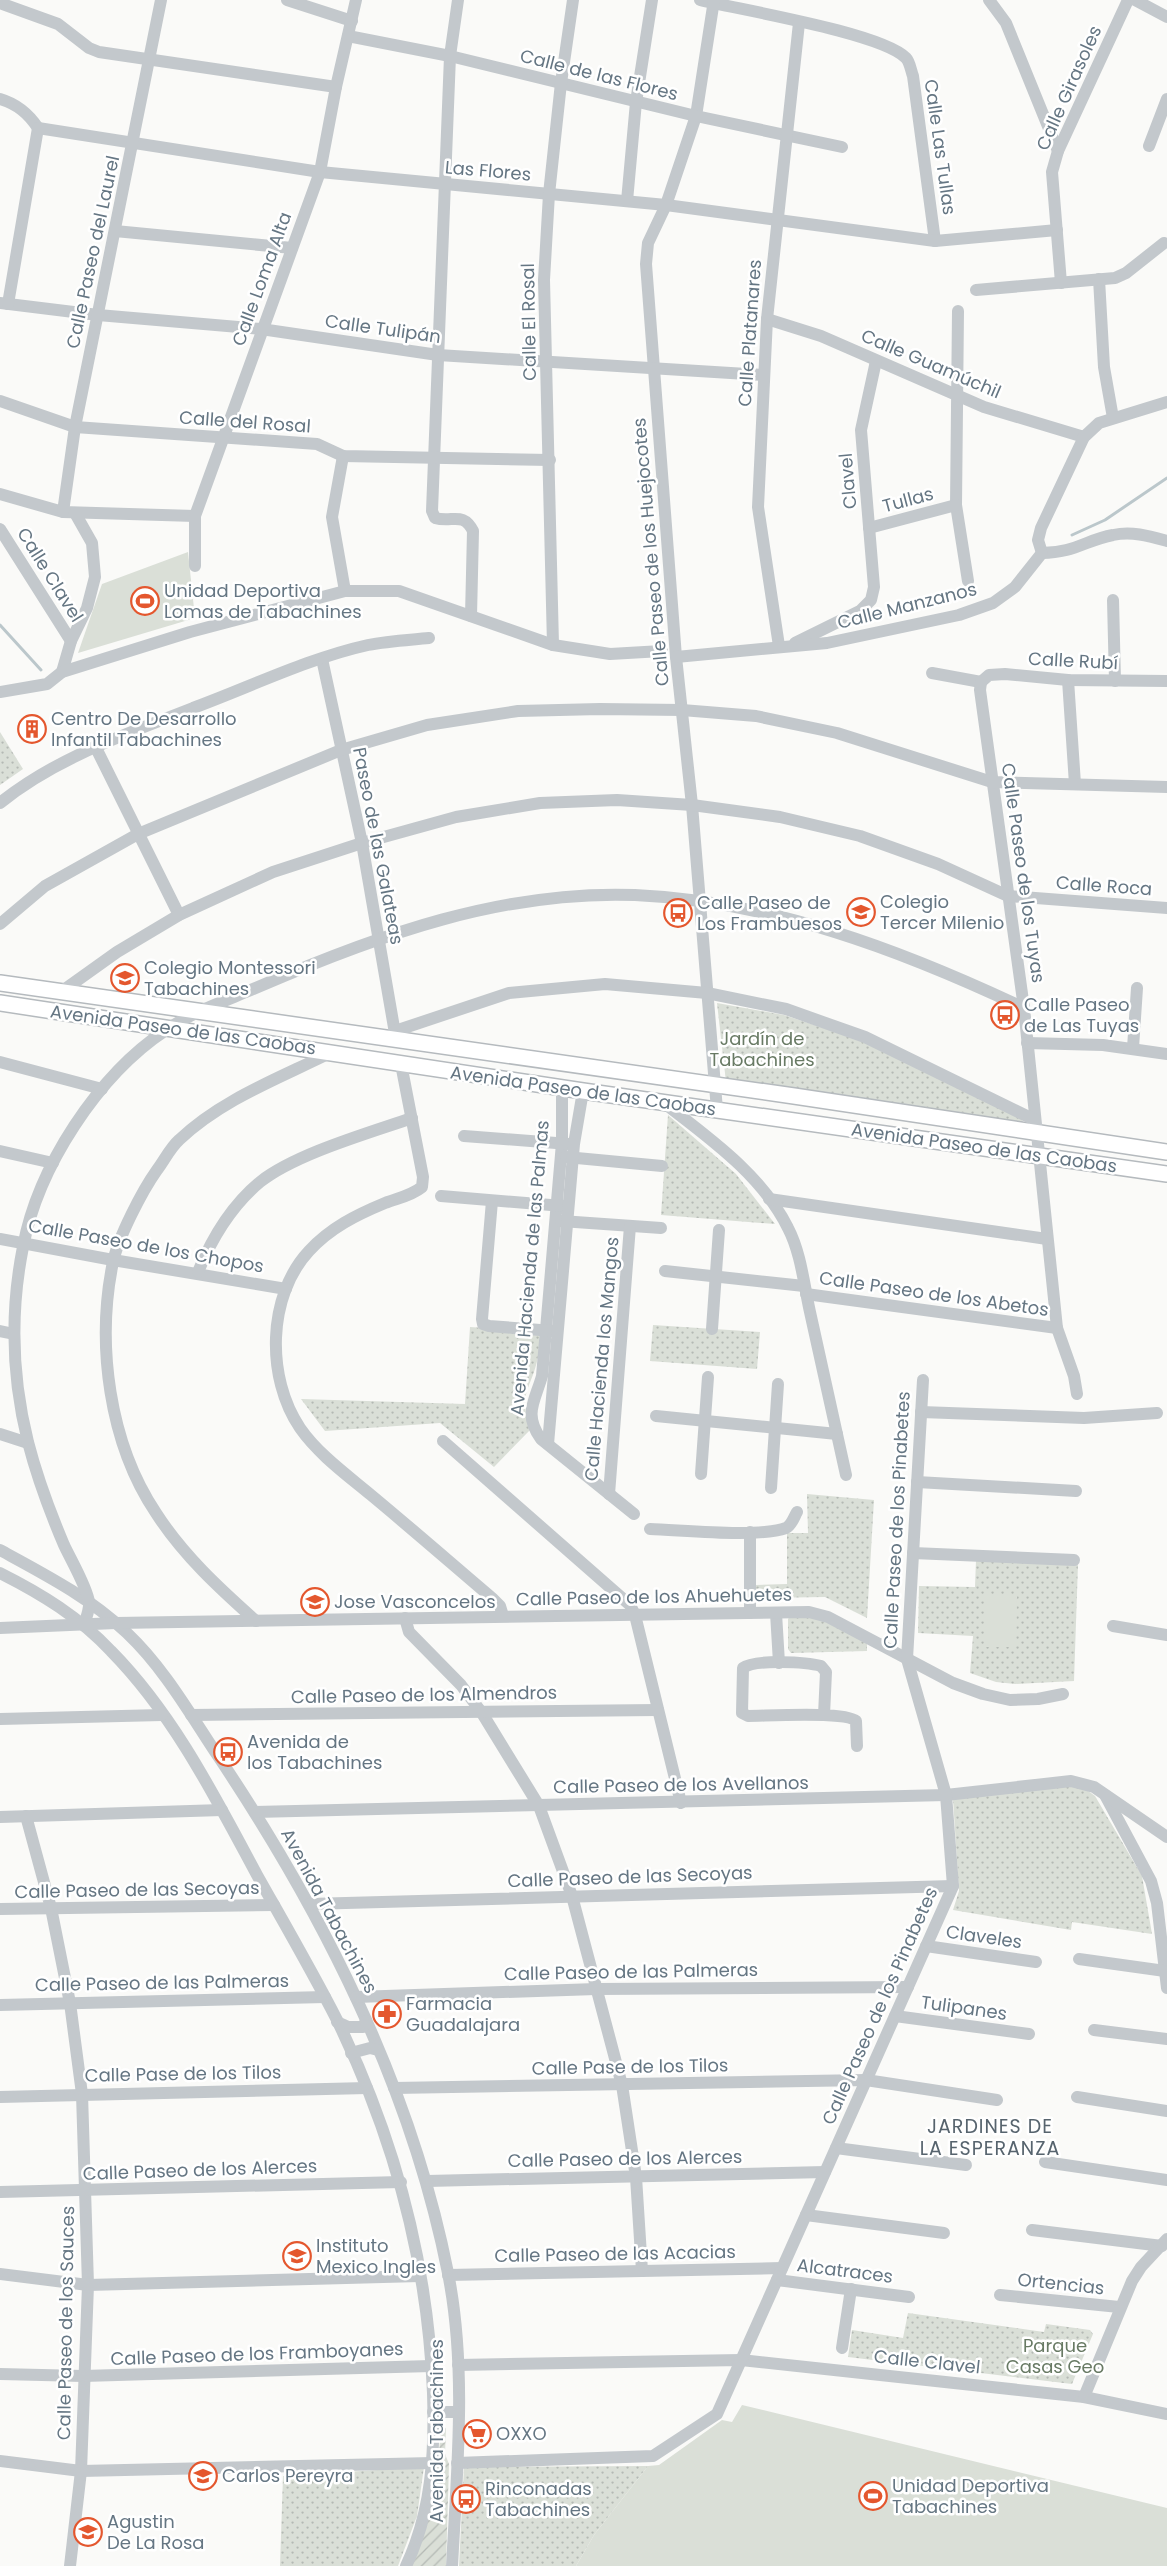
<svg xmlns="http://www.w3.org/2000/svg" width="1167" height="2566" font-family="Poppins,sans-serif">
<defs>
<pattern id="park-dots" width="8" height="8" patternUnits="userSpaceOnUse" patternTransform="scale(1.25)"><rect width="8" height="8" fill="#dadfd7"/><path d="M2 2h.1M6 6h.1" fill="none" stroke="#b4b9b4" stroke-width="1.8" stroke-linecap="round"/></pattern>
<pattern id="garden-furrows" width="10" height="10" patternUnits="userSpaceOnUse" patternTransform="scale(1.25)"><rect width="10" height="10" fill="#dadfd7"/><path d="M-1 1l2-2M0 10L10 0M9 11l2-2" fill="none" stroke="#b4b9b4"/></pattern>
</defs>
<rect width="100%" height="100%" fill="#fafaf8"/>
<!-- park -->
<g fill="url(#park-dots)">
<path d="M 0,732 L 23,769 L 0,785 Z"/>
<path d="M 717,1003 L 784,1015 L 863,1041 L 1022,1117 L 1023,1127 L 726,1082 Z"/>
<path d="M 668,1115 L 736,1174 L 775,1224 L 661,1215 Z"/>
<path d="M 653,1325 L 760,1332 L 757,1369 L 650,1361 Z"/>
<path d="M 470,1327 L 540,1332 C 539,1340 540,1349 538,1357 C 531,1391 518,1390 530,1430 L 494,1467 L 440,1423 L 325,1431 L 301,1399 L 465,1404 Z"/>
<path d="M 807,1494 L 874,1500 L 867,1618 L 825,1597 L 755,1598 L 755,1585 L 787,1584 L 787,1533 L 808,1533 Z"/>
<path d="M 976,1560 L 1078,1564 L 1074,1681 L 1015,1684 L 996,1682 L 970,1673 L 973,1636 L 918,1633 L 919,1586 L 975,1587 Z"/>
<path d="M 791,1616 L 818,1617 L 867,1642 L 867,1651 L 791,1653 L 788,1649 L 788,1619 Z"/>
<path d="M 1061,1783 L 1084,1788 L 1095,1796 L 1142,1876 L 1152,1934 L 1072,1922 L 1071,1930 L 953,1910 L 959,1891 L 953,1799 Z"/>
<path d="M 908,2313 L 1044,2332 L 1046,2324 L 1090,2330 L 1093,2334 L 1072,2384 L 848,2357 L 852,2330 L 903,2338 Z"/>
<path d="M 648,2466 L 594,2535 L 576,2566 L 459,2566 L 464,2467 Z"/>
<path d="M 424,2467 L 417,2516 L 398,2566 L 280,2566 L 283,2476 Z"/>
</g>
<!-- garden -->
<path fill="url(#garden-furrows)" d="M 441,2427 L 446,2428 L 445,2454 L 449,2464 L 446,2566 L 411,2566 L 438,2465 Z"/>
<!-- pitch -->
<g fill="#dadfd7">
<path d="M 188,552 L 195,618 L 78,653 L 102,584 Z"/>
<path d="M 986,1596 L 1017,1596 L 1016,1647 L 986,1647 Z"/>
<path d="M 742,2405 L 1167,2508 L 1167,2566 L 576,2566 L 594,2535 L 648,2466 L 659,2465 L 722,2420 L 732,2422 Z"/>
</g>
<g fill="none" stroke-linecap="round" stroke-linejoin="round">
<!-- stream -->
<g stroke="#bbc7cb" stroke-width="3">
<path d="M 1072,535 L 1105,520 L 1167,478"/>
<path d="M 0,625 L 41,670"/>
</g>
<defs>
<g id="major">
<path d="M 0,983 L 794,1096 L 1167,1152"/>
<path d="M 0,1003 L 583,1091 L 1167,1174"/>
</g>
</defs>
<!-- major casing -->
<use href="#major" stroke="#b5babe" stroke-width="18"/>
<!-- minor -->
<g stroke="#c3c8cc" stroke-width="12">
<path d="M 287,0 L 352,21"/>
<path d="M 458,0 L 450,56 L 432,511 L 435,518 C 452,523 463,511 473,531 L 471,616"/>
<path d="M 700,0 C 741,10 882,33 906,58 C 910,62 911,71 913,76 L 935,241"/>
<path d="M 714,0 L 696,116 L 666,205 L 648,243 L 646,264 L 676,657 L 692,805 L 717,1110"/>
<path d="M 989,0 L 1006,23 L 1058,151"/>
<path d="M 1135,0 L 1167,17"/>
<path d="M 0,3 L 58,24 L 89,48 L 99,52 L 336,87"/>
<path d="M 348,36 L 450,56 L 696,116 L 842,147"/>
<path d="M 0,99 C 17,104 28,113 38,128"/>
<path d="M 38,128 L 320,172 L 666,205 L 935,241 L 1057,230"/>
<path d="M 1149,146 L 1167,99"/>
<path d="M 627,201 L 636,102 L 652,0"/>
<path d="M 115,231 L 292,248"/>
<path d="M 1099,279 L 1104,367 L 1113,418"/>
<path d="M 1061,283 L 1052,172 L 1058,151 L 1128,0"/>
<path d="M 976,290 L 1115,278 L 1126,273 L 1164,243"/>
<path d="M 0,303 L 98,315 L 261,329 L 438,355 L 763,375"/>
<path d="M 8,304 L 38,128"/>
<path d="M 958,311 L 956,505 L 968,581"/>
<path d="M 767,319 L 821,336 L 984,407 L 1084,437"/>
<path d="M 0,401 L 75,427 L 317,444 L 343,456 L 550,460"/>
<path d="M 343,456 L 332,517 L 345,591"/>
<path d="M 0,494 L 63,512 L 195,516"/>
<path d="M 63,512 L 75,427 L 161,0"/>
<path d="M 869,528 L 956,505"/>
<path d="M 0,529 L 71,641"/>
<path d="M 1042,553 L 1038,540 L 1041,528 L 1084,437 L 1099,423 L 1167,402"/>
<path d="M 1042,553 C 1074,553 1086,540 1113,535 C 1132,531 1149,536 1167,541"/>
<path d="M 195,566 L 195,516 L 320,172 L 336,87 L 356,0"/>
<path d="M 1113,600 L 1115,681"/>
<path d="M 795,643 L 860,611 L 871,600 L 874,587 L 861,430 L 876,361"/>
<path d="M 553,645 L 544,280 L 549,194 L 561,83 L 573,0"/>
<path d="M 779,646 L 758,507 L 767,319 L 799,23"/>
<path d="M 676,657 L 827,643 L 959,615 L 993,603 L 1015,587 L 1042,553"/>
<path d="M 322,659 L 362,843 L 396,1039"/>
<path d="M 62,672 L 71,641 L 87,608 L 95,577 L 92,543 L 75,513"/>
<path d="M 932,673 L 981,682"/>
<path d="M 1068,680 L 1075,784"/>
<path d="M 981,682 L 980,690 L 1024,1008 L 1057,1328 L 1074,1376 L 1077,1394"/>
<path d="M 981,682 L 989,675 L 1005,674 L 1068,680 L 1167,681"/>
<path d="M 0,692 L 47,684 L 62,672 L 190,632 L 345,591 L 399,591 L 553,645 L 610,654 L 662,651"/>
<path d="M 95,746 L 179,915"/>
<path d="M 0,803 C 57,757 127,734 193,708 C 250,687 309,658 368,645 C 388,641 409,640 429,638"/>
<path d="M 0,924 L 45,886 L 138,834 L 341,750 L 427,725 L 518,711 L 600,709 L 682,710 L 756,716 L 837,733 L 992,782 L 1167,787"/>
<path d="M 61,992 L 117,952 L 179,915 L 273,872 L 362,843 L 456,817 L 540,803 L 617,800 L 692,805 L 780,817 L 860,836 L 938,864 L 1008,896 L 1167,908"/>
<path d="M 395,1031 L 509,993 L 605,984 L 707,993 L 786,1009 L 865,1037 L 1035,1120"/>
<path d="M 1027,1043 L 1103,1045 L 1167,1054"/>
<path d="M 1133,1048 L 1137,988"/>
<path d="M 0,1062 L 102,1089"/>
<path d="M 401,1064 L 423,1177 L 422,1187 C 411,1196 398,1198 385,1203 C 356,1215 330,1228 309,1251 C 267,1296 266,1378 300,1428 C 318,1454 347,1475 371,1495 C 412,1529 452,1564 492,1598 L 500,1606 L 503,1616"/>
<path d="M 562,1088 L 562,1143 L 542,1376 C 535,1401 523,1414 541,1439 L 634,1514"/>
<path d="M 664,1103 C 709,1138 762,1175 788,1228 C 801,1253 804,1285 810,1312 C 822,1366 834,1421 846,1475"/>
<path d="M 464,1136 L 569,1144"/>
<path d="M 0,1151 L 53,1163"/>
<path d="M 566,1157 L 662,1166"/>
<path d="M 441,1196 L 563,1206"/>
<path d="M 769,1199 L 1047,1239"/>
<path d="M 492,1201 L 482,1319 L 483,1324 L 489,1326 L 553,1331"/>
<path d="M 561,1221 L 661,1228"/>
<path d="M 0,1239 L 113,1260 L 286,1289"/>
<path d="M 665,1271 L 804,1286"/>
<path d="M 198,1272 C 212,1238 231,1206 260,1182 C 295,1154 369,1133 412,1118"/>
<path d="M 806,1294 L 1057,1328"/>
<path d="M 712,1329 L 719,1230"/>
<path d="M 0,1331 L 14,1334"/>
<path d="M 921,1412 L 1084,1418 L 1157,1413"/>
<path d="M 656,1416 L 837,1434"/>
<path d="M 0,1434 L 28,1443"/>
<path d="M 443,1441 L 630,1605 L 635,1615 L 681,1803"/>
<path d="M 548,1444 L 574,1144 L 583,1091"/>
<path d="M 701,1474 L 708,1377"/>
<path d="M 917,1482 L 1076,1491"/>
<path d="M 771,1488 L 778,1384"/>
<path d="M 609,1494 L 630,1226"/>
<path d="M 650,1529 C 683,1530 758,1538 786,1528 C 792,1525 794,1517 797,1512"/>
<path d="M 750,1532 L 750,1613"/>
<path d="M 0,1550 C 46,1575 89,1597 127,1633 C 164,1668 190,1714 218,1756 C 323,1913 411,2086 448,2273 C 467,2368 457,2470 452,2566"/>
<path d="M 913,1553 L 1074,1560"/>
<path d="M 0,1573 C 42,1594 79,1617 111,1651 C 174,1715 215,1797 257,1875 C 284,1923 312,1971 337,2020 C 394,2137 428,2264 433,2393 C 435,2453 432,2511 406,2566"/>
<path d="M 776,1613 L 779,1663"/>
<path d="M 405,1618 L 409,1632 L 461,1685 L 482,1713 L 539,1806 L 572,1896 L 622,2085 L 636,2177 L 642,2271"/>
<path d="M 256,1621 C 219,1588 183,1555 156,1513 C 109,1443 96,1344 113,1262 C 118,1238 142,1191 157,1170 C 164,1161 170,1148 179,1140 C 222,1099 280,1078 332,1052"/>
<path d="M 84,1625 C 86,1618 90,1609 89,1602 C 87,1587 71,1560 64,1545 C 50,1512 37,1477 28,1442 C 12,1378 10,1312 23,1247 C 38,1167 98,1075 166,1030 C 194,1011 228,1000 258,987 C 378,935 503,890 635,895 C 772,901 901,950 1024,1008"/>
<path d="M 1113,1626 L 1167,1635"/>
<path d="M 0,1628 L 116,1623 L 809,1612 L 828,1617 L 953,1683 L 983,1694 L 1010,1700 L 1038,1699 L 1063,1694"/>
<path d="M 191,1715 L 658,1710"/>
<path d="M 824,1715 L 826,1672 L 821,1666 C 807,1662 754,1659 743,1668 L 742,1713 L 748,1716 C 767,1716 845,1711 856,1721 L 857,1746"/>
<path d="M 0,1719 L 162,1715"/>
<path d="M 1105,1795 L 1151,1881 L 1157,1903 L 1167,1988"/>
<path d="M 255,1812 L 946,1795 L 1071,1781 L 1094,1787 L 1167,1837"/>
<path d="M 26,1816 L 51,1908 L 70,2003 L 82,2094 L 88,2285 L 81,2471 L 70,2566"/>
<path d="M 0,1817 L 222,1810"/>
<path d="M 309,1904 L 953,1886"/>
<path d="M 0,1909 L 274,1905"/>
<path d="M 926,1946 L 1036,1962"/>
<path d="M 1079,1959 L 1165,1971"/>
<path d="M 356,1997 L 596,1989 L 908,1987"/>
<path d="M 0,2005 L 325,1997"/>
<path d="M 895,2016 L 1029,2034"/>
<path d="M 337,2022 L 348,2027 L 363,2027 L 366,2021"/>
<path d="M 1094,2030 L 1167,2039"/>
<path d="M 351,2053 L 370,2048 L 378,2050"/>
<path d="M 394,2088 L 866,2080 L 997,2100"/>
<path d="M 0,2097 L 367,2088"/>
<path d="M 1077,2097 L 1167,2111"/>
<path d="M 836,2148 L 966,2165"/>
<path d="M 1045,2162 L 1167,2180"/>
<path d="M 427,2181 L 825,2172"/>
<path d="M 0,2192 L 401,2182"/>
<path d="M 806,2215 L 944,2233"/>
<path d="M 1032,2230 L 1162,2246"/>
<path d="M 0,2274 L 88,2285 L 420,2276"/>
<path d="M 448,2275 L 782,2268"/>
<path d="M 777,2280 L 909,2297"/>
<path d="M 1000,2295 L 1119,2307"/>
<path d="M 842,2348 L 851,2289"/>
<path d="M 458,2365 L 741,2360 L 1084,2397 L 1167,2414"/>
<path d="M 0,2374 L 83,2376 L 431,2366"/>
<path d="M 1084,2397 L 1132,2281 L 1141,2267 L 1167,2239"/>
<path d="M 433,2412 L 457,2412"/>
<path d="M 0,2461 L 81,2471 L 433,2463"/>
<path d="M 457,2463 L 653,2456 L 717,2414 L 953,1886 L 946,1795 L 907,1659 L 923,1380"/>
</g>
<!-- major -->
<use href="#major" stroke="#fff" stroke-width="15"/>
</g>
<!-- icons -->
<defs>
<symbol id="stadium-ring" viewBox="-11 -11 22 22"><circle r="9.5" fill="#fff" stroke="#e4572e" stroke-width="1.5"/><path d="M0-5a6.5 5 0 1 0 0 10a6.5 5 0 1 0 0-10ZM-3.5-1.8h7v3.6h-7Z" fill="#e4572e"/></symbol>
<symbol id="building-ring" viewBox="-11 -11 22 22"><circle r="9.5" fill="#fff" stroke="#e4572e" stroke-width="1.5"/><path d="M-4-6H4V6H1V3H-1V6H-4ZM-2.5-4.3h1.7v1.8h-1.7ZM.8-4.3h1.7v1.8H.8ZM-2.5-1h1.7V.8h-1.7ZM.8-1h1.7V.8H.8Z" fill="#e4572e"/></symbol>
<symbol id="school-ring" viewBox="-11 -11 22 22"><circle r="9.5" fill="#fff" stroke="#e4572e" stroke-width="1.5"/><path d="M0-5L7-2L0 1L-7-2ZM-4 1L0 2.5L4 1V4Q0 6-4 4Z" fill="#e4572e"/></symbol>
<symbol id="bus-ring" viewBox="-11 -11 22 22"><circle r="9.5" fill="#fff" stroke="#e4572e" stroke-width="1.5"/><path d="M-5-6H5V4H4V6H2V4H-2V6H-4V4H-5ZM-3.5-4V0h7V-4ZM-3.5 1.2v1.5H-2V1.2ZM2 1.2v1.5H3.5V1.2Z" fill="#e4572e"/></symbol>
<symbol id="pharmacy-ring" viewBox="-11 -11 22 22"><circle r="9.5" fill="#fff" stroke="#e4572e" stroke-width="1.5"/><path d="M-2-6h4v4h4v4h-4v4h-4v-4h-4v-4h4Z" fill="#e4572e"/></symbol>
<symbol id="supermarket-ring" viewBox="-11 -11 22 22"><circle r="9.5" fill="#fff" stroke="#e4572e" stroke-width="1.5"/><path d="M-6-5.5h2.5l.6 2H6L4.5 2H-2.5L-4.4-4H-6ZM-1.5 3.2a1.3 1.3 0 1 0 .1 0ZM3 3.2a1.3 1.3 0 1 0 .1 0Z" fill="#e4572e"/></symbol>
</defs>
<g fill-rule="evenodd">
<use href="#stadium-ring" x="129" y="585" width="32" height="32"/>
<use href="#building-ring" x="16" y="713" width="32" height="32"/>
<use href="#school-ring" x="845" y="896" width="32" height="32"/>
<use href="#bus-ring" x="662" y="897" width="32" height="32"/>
<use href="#school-ring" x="109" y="962" width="32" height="32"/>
<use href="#bus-ring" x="989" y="999" width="32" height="32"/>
<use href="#school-ring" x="299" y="1586" width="32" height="32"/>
<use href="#bus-ring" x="212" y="1736" width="32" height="32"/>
<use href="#pharmacy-ring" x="371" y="1998" width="32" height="32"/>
<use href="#school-ring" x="281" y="2240" width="32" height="32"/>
<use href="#supermarket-ring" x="461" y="2418" width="32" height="32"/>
<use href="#school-ring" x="187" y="2460" width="32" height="32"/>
<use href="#stadium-ring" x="857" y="2480" width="32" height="32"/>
<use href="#bus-ring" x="450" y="2483" width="32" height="32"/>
<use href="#school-ring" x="72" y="2516" width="32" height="32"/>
</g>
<g text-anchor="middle" stroke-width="5" stroke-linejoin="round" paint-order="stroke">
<!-- street labels -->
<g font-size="18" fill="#657683" stroke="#fff">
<text transform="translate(599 75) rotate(14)" y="6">Calle de las Flores</text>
<text transform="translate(1069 88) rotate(-66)" y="6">Calle Girasoles</text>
<text transform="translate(940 147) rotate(82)" y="6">Calle Las Tullas</text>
<text transform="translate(488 171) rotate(5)" y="6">Las Flores</text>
<text transform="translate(93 252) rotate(-78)" y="6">Calle Paseo del Laurel</text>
<text transform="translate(262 279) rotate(-70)" y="6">Calle Loma Alta</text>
<text transform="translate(529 322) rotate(-91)" y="6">Calle El Rosal</text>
<text transform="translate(383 329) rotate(8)" y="6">Calle Tulipán</text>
<text transform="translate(750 333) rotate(-86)" y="6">Calle Platanares</text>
<text transform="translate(931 364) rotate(23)" y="6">Calle Guamúchil</text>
<text transform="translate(245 422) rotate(4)" y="6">Calle del Rosal</text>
<text transform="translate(848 481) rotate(-95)" y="6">Clavel</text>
<text transform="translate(908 500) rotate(-15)" y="6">Tullas</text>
<text transform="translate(651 552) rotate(-95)" y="6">Calle Paseo de los Huejocotes</text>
<text transform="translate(50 575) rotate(58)" y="6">Calle Clavel</text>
<text transform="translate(907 606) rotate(-14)" y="6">Calle Manzanos</text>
<text transform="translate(1073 661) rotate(3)" y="6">Calle Rubí</text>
<text transform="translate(378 846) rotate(79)" y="6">Paseo de las Galateas</text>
<text transform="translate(1023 873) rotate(82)" y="6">Calle Paseo de los Tuyas</text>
<text transform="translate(1104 886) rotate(4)" y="6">Calle Roca</text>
<text transform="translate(183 1030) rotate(8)" y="6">Avenida Paseo de las Caobas</text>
<text transform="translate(583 1091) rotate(8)" y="6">Avenida Paseo de las Caobas</text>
<text transform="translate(984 1148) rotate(8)" y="6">Avenida Paseo de las Caobas</text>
<text transform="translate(146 1246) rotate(10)" y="6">Calle Paseo de los Chopos</text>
<text transform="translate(530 1268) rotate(-85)" y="6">Avenida Hacienda de las Palmas</text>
<text transform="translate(934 1294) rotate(8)" y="6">Calle Paseo de los Abetos</text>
<text transform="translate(602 1359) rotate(-85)" y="6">Calle Hacienda los Mangos</text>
<text transform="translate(897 1520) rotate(-87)" y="6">Calle Paseo de los Pinabetes</text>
<text transform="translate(654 1597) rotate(-1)" y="6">Calle Paseo de los Ahuehuetes</text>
<text transform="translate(424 1695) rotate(-1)" y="6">Calle Paseo de los Almendros</text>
<text transform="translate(681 1785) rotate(-1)" y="6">Calle Paseo de los Avellanos</text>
<text transform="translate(630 1877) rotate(-2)" y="6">Calle Paseo de las Secoyas</text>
<text transform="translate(137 1890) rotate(-1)" y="6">Calle Paseo de las Secoyas</text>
<text transform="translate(329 1911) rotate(62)" y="6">Avenida Tabachines</text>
<text transform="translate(984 1937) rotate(8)" y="6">Claveles</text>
<text transform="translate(631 1972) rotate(-1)" y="6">Calle Paseo de las Palmeras</text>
<text transform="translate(162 1983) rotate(-1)" y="6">Calle Paseo de las Palmeras</text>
<text transform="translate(880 2006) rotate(-66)" y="6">Calle Paseo de los Pinabetes</text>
<text transform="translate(964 2008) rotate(8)" y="6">Tulipanes</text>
<text transform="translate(630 2067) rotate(-1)" y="6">Calle Pase de los Tilos</text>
<text transform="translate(183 2074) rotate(-1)" y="6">Calle Pase de los Tilos</text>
<text transform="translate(625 2159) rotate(-1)" y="6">Calle Paseo de los Alerces</text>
<text transform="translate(200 2170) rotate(-2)" y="6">Calle Paseo de los Alerces</text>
<text transform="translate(615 2254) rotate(-1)" y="6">Calle Paseo de las Acacias</text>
<text transform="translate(845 2271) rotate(7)" y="6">Alcatraces</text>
<text transform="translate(1061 2284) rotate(6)" y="6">Ortencias</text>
<text transform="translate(66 2323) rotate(-89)" y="6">Calle Paseo de los Sauces</text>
<text transform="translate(257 2354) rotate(-2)" y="6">Calle Paseo de los Framboyanes</text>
<text transform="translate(927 2362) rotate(6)" y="6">Calle Clavel</text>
<text transform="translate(437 2431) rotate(-90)" y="6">Avenida Tabachines</text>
</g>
<!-- poi labels -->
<g font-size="18" fill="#657683" stroke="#fff" text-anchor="start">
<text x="164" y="597">Unidad Deportiva<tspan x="164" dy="21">Lomas de Tabachines</tspan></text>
<text x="51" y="725">Centro De Desarrollo<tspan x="51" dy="21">Infantil Tabachines</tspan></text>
<text x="880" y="908">Colegio<tspan x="880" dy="21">Tercer Milenio</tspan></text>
<text x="697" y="909">Calle Paseo de<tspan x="697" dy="21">Los Frambuesos</tspan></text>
<text x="144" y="974">Colegio Montessori<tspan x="144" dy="21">Tabachines</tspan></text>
<text x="1024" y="1011">Calle Paseo<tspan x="1024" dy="21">de Las Tuyas</tspan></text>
<text x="334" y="1608">Jose Vasconcelos</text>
<text x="247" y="1748">Avenida de<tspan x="247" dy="21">los Tabachines</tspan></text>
<text x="406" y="2010">Farmacia<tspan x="406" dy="21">Guadalajara</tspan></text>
<text x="316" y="2252">Instituto<tspan x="316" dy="21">Mexico Ingles</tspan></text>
<text x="496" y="2440">OXXO</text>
<text x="222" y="2482">Carlos Pereyra</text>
<text x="892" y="2492">Unidad Deportiva<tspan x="892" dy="21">Tabachines</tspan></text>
<text x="485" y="2495">Rinconadas<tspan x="485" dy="21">Tabachines</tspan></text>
<text x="107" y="2528">Agustin<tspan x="107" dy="21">De La Rosa</tspan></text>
</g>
<!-- park labels -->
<g font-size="18" fill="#687a64" stroke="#fff">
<text x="762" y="1045">Jardín de<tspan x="762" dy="21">Tabachines</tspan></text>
<text x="1055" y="2352">Parque<tspan x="1055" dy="21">Casas Geo</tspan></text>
</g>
<!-- neighbourhood labels -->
<g font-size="19" letter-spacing="1" fill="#57646e" stroke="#fff">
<text x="990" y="2133">JARDINES DE<tspan x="990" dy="22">LA ESPERANZA</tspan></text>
</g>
</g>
</svg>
